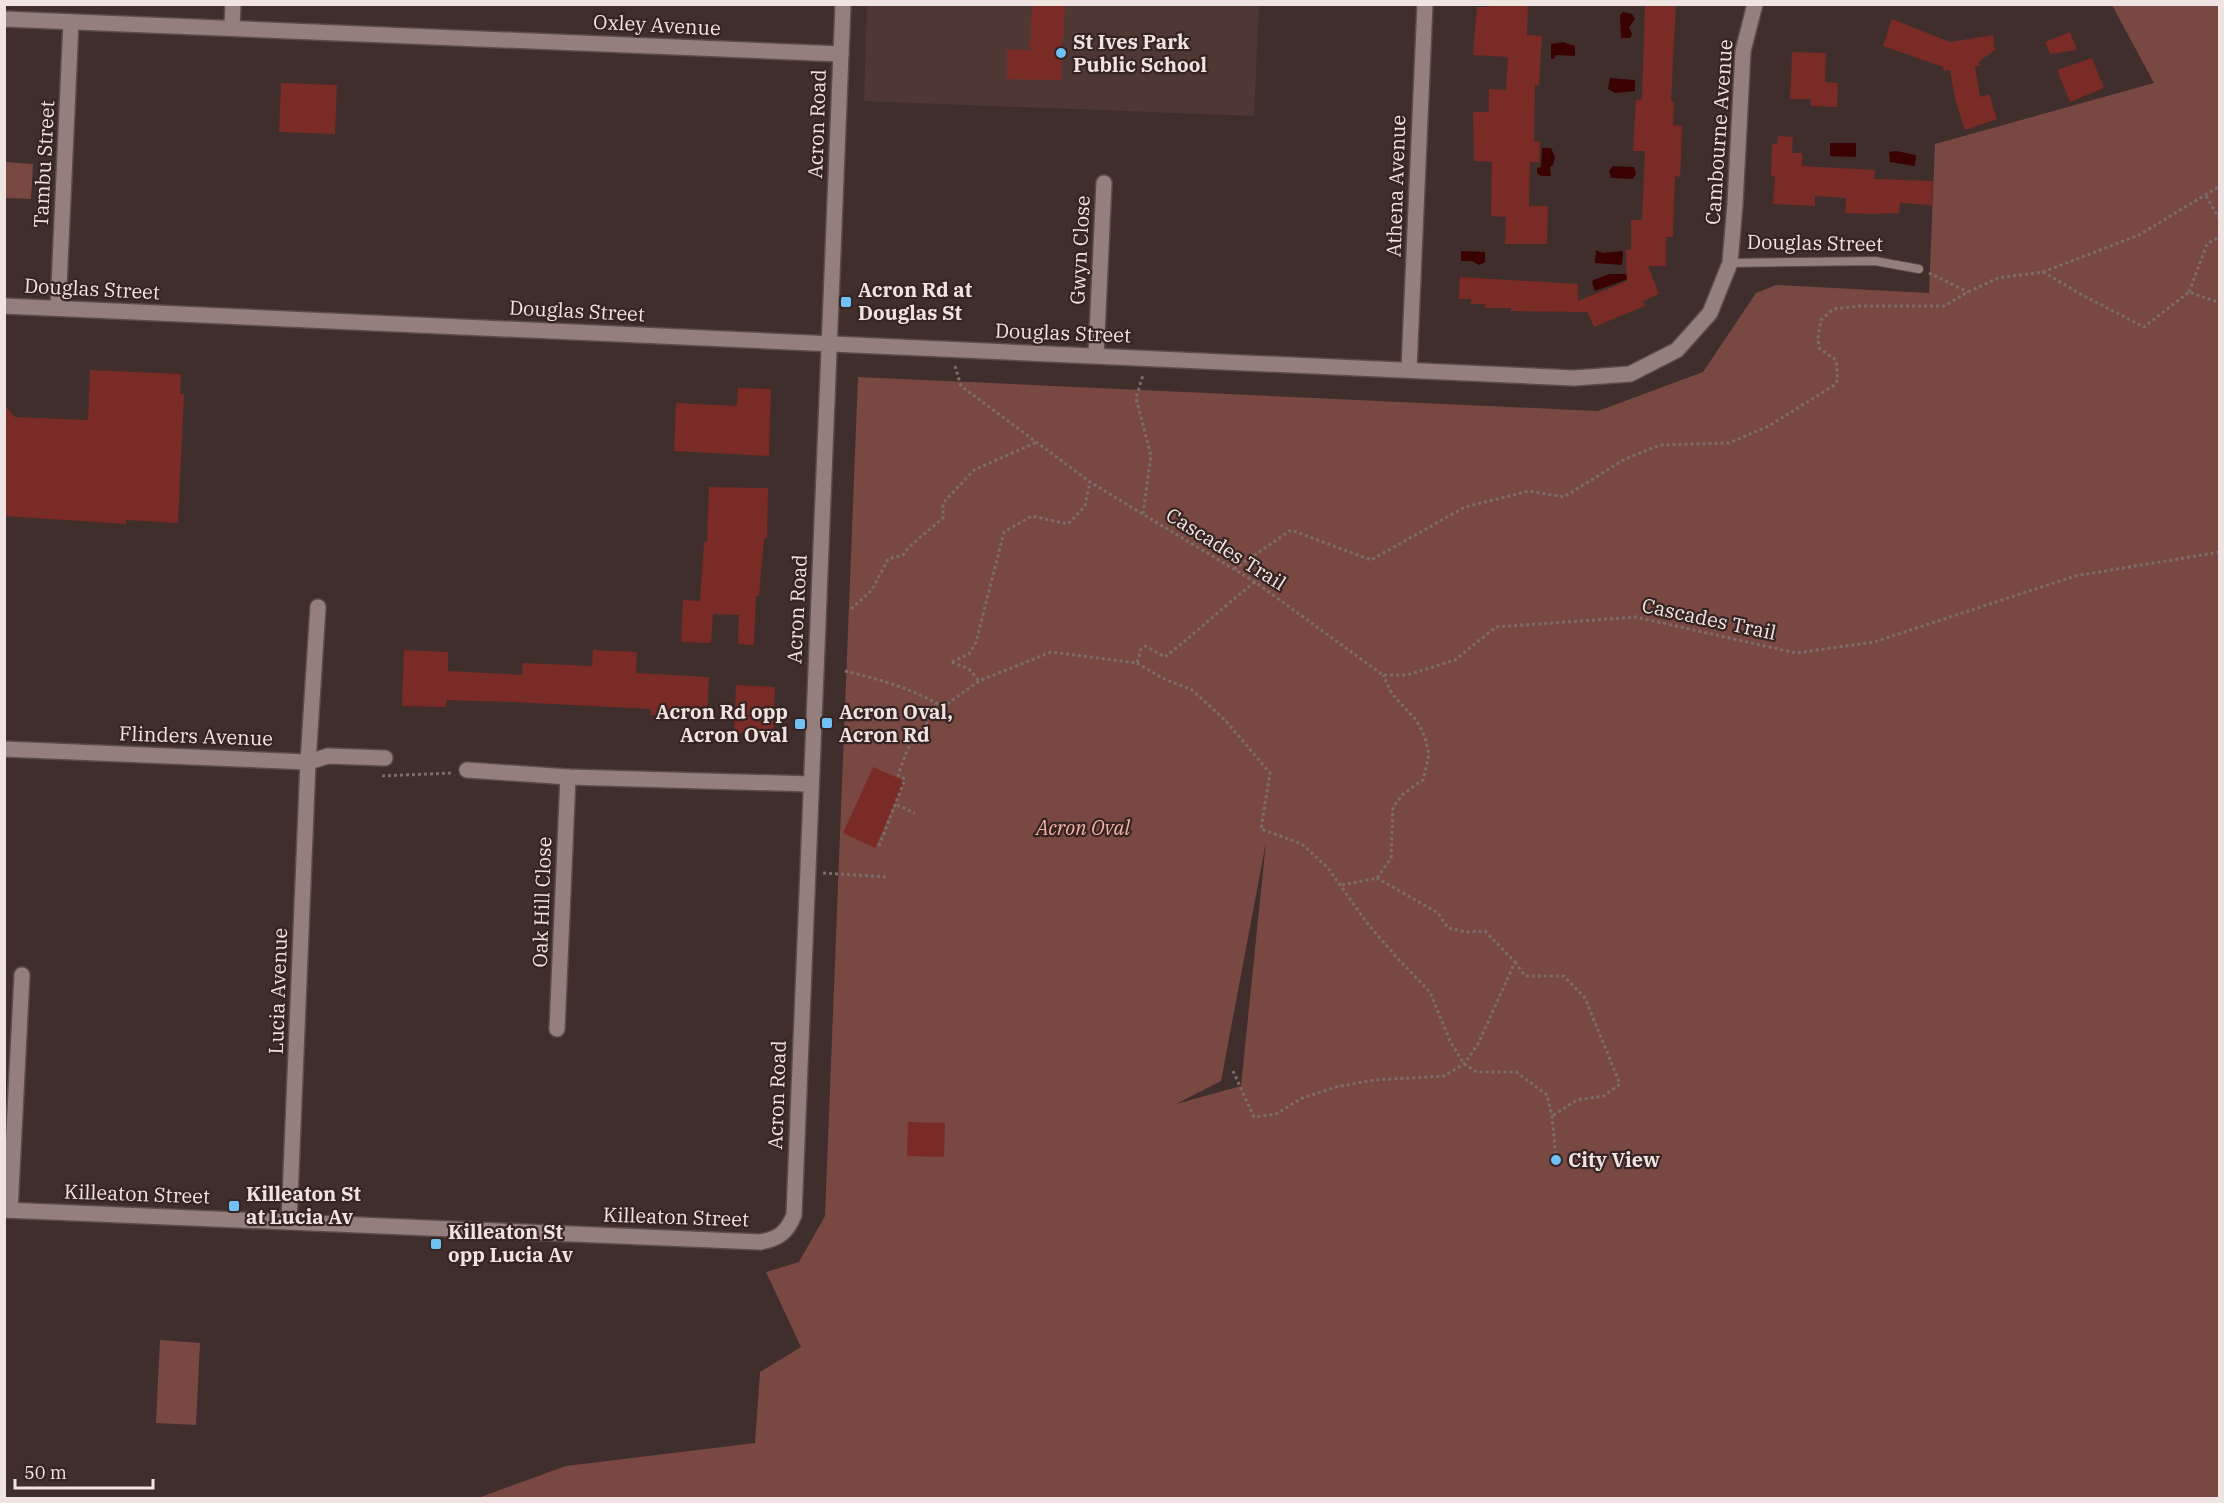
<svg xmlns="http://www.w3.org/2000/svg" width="2224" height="1503" font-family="'IBM Plex Serif',serif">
<rect width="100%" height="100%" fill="#3f2e2b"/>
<!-- built -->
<path fill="#4f3834" d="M 867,5 L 1259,5 L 1254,116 L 864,101 Z"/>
<!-- green -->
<g fill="#7a4842" fill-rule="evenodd">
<path d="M 2112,5 L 2219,5 L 2219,1498 L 478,1498 L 566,1466 L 755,1443 L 760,1372 L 801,1347 L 766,1272 L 799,1262 L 825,1216 L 858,377 L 1598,411 L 1703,372 L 1756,293 L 1776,285 L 1929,293 L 1935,144 L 2154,83 ZM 1266,842 L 1241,1086 L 1176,1104 L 1221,1081 Z"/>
<path d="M 5,162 L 33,164 L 31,199 L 5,198 Z"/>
<path d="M 160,1340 L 200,1343 L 196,1425 L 156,1423 Z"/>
</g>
<!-- water -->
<g fill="#3a0102">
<path d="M 1623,12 L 1632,14 L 1635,19 L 1629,27 L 1632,34 L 1630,38 L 1621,38 L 1620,15 Z"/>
<path d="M 1563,42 L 1575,46 L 1575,56 L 1556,55 L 1554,59 L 1551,59 L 1551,44 Z"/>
<path d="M 1610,78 L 1635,80 L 1635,91 L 1615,93 L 1608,89 Z"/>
<path d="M 1830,143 L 1856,143 L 1856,157 L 1830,156 Z"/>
<path d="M 1542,148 L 1551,148 L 1555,157 L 1553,165 L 1550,167 L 1551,176 L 1541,176 L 1537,173 L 1537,168 L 1541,167 Z"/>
<path d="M 1896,151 L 1916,155 L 1915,166 L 1890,162 L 1889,152 Z"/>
<path d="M 1613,166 L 1634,167 L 1636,174 L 1633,179 L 1611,178 L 1609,171 Z"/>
<path d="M 1596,250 L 1602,253 L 1623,251 L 1622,265 L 1595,263 Z"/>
<path d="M 1461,251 L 1485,252 L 1485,262 L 1479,265 L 1472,261 L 1461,261 Z"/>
<path d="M 1610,274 L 1626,274 L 1628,279 L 1595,291 L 1592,283 L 1593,280 Z"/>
</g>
<!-- building -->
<g fill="#7a2b25">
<path d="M 1032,4 L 1065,4 L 1064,37 L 1062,37 L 1061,80 L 1007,79 L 1007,49 L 1030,50 Z"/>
<path d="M 1489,4 L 1528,4 L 1527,35 L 1542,36 L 1539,85 L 1535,85 L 1534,141 L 1540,142 L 1539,162 L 1530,162 L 1529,206 L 1548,206 L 1547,244 L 1505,244 L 1506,217 L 1491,216 L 1492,162 L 1474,161 L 1473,112 L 1489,112 L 1489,89 L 1506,90 L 1508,57 L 1473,55 L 1477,7 L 1489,7 Z"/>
<path d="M 1645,4 L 1676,4 L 1671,101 L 1674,102 L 1673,125 L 1682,126 L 1681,160 L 1680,177 L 1675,176 L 1673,237 L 1666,237 L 1666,266 L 1648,266 L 1659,294 L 1643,301 L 1645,306 L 1594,327 L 1587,312 L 1511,311 L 1511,308 L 1485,308 L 1485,304 L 1471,304 L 1471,299 L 1459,299 L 1460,277 L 1578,284 L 1578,301 L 1627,281 L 1626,250 L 1631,250 L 1631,220 L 1642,220 L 1645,151 L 1633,151 L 1636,99 L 1642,100 Z"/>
<path d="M 1892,19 L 1950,42 L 1993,35 L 1995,50 L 1978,62 L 1981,66 L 1975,66 L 1980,97 L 1989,94 L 1997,119 L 1965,130 L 1955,99 L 1950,70 L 1944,71 L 1943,67 L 1883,46 Z"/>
<path d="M 2070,32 L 2077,50 L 2050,54 L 2045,42 Z"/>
<path d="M 1792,52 L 1826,53 L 1825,82 L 1838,83 L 1837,107 L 1811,106 L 1811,99 L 1790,99 Z"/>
<path d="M 2092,58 L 2104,88 L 2070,102 L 2057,70 Z"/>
<path d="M 281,83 L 337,85 L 335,134 L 279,132 Z"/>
<path d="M 1778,136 L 1793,137 L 1792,153 L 1802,153 L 1802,166 L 1875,170 L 1874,179 L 1933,181 L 1932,205 L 1900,203 L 1899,213 L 1872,214 L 1845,213 L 1846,198 L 1815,196 L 1815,206 L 1773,204 L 1775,176 L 1771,176 L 1772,144 L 1777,144 Z"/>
<path d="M 90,370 L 181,374 L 180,394 L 184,394 L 178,523 L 126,520 L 126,524 L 4,516 L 4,405 L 15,417 L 88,420 Z"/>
<path d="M 738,388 L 771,389 L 769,456 L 674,451 L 676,403 L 737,406 Z"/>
<path d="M 709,487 L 768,488 L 767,538 L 764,538 L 759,596 L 756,596 L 754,645 L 738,644 L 739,615 L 713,614 L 711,643 L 681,642 L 683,600 L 700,601 L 704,542 L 707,542 Z"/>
<path d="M 404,650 L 448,652 L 448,671 L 522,675 L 523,663 L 592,666 L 593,650 L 637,652 L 636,673 L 709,677 L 707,718 L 650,715 L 651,709 L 513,702 L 446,700 L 446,707 L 402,706 Z"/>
<path d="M 736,685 L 775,687 L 773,734 L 734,733 Z"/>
<path d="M 873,767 L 905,781 L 875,848 L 843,833 Z"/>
<path d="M 908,1122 L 945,1123 L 944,1157 L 907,1156 Z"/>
</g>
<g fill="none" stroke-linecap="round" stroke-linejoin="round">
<defs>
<path id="lane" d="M 1730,263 L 1875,261 L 1919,269"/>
<g id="street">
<path d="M 4,19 L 841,54"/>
<path d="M 232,27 L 233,4"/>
<path d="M 4,306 L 1574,378 L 1630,374 L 1677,350 L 1710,313 L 1730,263 L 1735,204 L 1743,51 L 1755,4"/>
<path d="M 58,308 L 71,22"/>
<path d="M 1096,355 L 1104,183"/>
<path d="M 1409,369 L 1425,4"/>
<path d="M 4,749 L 308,762 L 328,756 L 385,758"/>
<path d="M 467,770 L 568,777 L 810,784"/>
<path d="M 557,1029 L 568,777"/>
<path d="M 4,1210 L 760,1242 C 778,1239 787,1233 794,1215 L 843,4"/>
<path d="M 10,1210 L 22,975"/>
<path d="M 289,1222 L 308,762 L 318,607"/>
</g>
</defs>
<!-- lane casing -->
<use href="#lane" stroke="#5b4c4a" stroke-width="10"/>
<!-- street casing -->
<use href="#street" stroke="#5b4c4a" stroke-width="18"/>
<!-- path -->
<g stroke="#7c6d6a" stroke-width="3" stroke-dasharray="3 3" stroke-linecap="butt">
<path d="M 2206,196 L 2220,220"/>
<path d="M 2043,272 L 2084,296 L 2144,327 L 2189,292 L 2220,303"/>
<path d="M 1929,273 L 1968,292"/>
<path d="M 2189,292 L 2207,244 L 2220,236"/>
<path d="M 955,366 L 961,386 L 1090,482 L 1255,582 L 1383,675 L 1407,675 L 1455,660 L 1496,627 L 1636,617 L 1796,653 L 1874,642 L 2075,576 L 2220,552"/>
<path d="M 1143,514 L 1151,456 L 1136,398 L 1143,375"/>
<path d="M 1234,569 L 1291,530 L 1371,560 L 1465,507 L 1529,491 L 1564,497 L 1625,459 L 1660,445 L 1729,443 L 1769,426 L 1833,386 L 1838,380 L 1836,360 L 1819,348 L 1818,337 L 1821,320 L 1833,309 L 1860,306 L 1944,306 L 1968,292 L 1998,278 L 2043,272 L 2139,235 L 2220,186"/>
<path d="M 851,609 L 872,590 L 888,559 L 903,555 L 909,547 L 943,518 L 943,503 L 974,470 L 1037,442"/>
<path d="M 952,662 L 969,654 L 976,642 L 1004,532 L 1032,516 L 1068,524 L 1085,506 L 1090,482"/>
<path d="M 952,662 L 969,669 L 979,681"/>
<path d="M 1137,663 L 1162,678 L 1192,690 L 1225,720 L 1270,773 L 1261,829 L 1302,844 L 1328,868 L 1367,923 L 1399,960 L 1430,992 L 1450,1041 L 1464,1064 L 1477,1072 L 1516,1072 L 1547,1095 L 1552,1116 L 1556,1160"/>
<path d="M 845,671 C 879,679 913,689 943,707"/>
<path d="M 382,776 L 453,773"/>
<path d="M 897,805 L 915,813"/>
<path d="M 879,846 L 905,779 L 898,775 L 907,750 L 925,725 L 943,707 L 979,681 L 1051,652 L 1137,663 L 1141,649 L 1145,646 L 1165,657 C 1196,633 1224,606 1255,582"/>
<path d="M 823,873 L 887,877"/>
<path d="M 1342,885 L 1377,878 L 1391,858 L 1393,807 L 1403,794 L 1423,780 L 1429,755 L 1425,737 L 1417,721 L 1392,694 L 1383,675"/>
<path d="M 1515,962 L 1525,976 L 1564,976 L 1585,998 L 1620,1084 L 1604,1096 L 1577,1100 L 1552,1116"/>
<path d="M 1233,1071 L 1254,1117 L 1276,1114 L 1302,1098 L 1336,1087 L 1374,1080 L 1444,1076 L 1464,1064 L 1478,1044 L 1515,962 L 1485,931 L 1467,932 L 1448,928 L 1438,913 L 1377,878"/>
</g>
<!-- lane -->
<use href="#lane" stroke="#947f7c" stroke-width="8"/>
<!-- street -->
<use href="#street" stroke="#947f7c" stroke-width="15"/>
</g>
<!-- markers -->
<g fill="#70c1f4" stroke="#352421" stroke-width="2">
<circle cx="1061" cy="53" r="6"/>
<rect x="840" y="296" width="12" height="12" rx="3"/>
<rect x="821" y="717" width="12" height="12" rx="3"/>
<rect x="794" y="718" width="12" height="12" rx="3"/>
<circle cx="1556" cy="1160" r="6"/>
<rect x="228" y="1200" width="12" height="12" rx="3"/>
<rect x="430" y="1238" width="12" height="12" rx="3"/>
</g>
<g text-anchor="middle" stroke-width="4.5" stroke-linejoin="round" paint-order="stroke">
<!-- street labels -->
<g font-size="20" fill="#f0e4e2" stroke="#352421">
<text transform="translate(657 25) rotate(3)" y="7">Oxley Avenue</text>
<text transform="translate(817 124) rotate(-88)" y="7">Acron Road</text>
<text transform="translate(1719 132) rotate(-86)" y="7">Cambourne Avenue</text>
<text transform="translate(44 164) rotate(-87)" y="7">Tambu Street</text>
<text transform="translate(1396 186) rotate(-88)" y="7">Athena Avenue</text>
<text transform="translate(1815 243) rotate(1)" y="7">Douglas Street</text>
<text transform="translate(1080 250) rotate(-87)" y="7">Gwyn Close</text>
<text transform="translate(92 289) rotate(3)" y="7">Douglas Street</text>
<text transform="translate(577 311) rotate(3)" y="7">Douglas Street</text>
<text transform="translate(1063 333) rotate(2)" y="7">Douglas Street</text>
<text transform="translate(1226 549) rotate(32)" y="7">Cascades Trail</text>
<text transform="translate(797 609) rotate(-87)" y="7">Acron Road</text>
<text transform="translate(1709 619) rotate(12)" y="7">Cascades Trail</text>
<text transform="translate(196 736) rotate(2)" y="7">Flinders Avenue</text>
<text transform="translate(542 902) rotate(-88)" y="7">Oak Hill Close</text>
<text transform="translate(278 991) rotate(-88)" y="7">Lucia Avenue</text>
<text transform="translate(777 1095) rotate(-88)" y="7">Acron Road</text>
<text transform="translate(137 1194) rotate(2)" y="7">Killeaton Street</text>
<text transform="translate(676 1217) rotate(2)" y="7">Killeaton Street</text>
</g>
<!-- poi labels -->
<g font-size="20" font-weight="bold" fill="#f0e4e2" stroke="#352421" text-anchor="start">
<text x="1073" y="49">St Ives Park<tspan x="1073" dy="23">Public School</tspan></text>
<text x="858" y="297">Acron Rd at<tspan x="858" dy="23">Douglas St</tspan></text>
<text x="788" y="719" text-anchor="end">Acron Rd opp<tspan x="788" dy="23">Acron Oval</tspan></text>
<text x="839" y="719">Acron Oval,<tspan x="839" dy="23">Acron Rd</tspan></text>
<text x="1568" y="1167">City View</text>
<text x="246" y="1201">Killeaton St<tspan x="246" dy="23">at Lucia Av</tspan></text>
<text x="448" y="1239">Killeaton St<tspan x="448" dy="23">opp Lucia Av</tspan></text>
</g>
<!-- park labels -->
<g font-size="20" font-style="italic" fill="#f8b1a8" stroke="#352421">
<text x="1083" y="835">Acron Oval</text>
</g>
</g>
<!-- border -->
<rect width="2224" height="1503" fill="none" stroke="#f0e4e2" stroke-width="12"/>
<!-- scale -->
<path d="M15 1479v9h138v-9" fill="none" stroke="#f0e4e2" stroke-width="3"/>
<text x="24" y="1479" font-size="18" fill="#f0e4e2" stroke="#352421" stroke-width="4.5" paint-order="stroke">50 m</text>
</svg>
